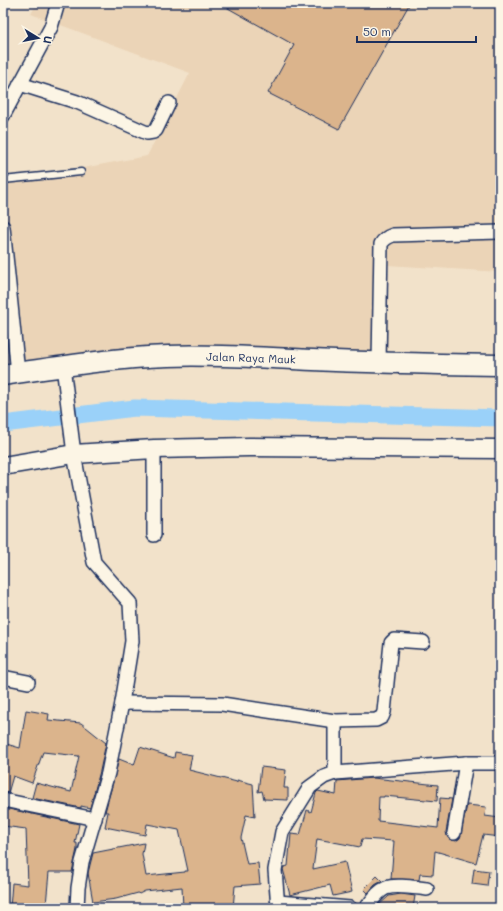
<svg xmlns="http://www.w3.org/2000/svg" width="503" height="911" font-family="Mali,sans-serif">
<rect width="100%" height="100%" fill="#f2e2ca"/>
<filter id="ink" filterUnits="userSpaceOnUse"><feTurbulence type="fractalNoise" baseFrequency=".025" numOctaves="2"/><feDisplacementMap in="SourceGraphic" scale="8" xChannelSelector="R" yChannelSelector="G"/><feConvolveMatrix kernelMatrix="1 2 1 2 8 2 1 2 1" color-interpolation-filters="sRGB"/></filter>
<g filter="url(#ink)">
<!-- built -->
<path fill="#ebd4b7" d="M 37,3 L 500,3 L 500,272 L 387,265 L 388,362 L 181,354 L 3,370 L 3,183 L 147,156 L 190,73 L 31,14 Z"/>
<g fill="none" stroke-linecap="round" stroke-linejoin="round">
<!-- canal -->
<path stroke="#9ad1f9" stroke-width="17" d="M 3,424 L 135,408 L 500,418"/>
</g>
<!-- building -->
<g fill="#dbb48c" stroke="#1b2f5e">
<path d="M 219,3 L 410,3 L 339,129 L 268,93 L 294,45 Z"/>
<path d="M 26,710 L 49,714 L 48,720 L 81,723 L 106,743 L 100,771 L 90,808 L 81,806 L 81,808 L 32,798 L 36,783 L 71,792 L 79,756 L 43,752 L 32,783 L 13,776 L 8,793 L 3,792 L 3,743 L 20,748 Z"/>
<path d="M 140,747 L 174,758 L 175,752 L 192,755 L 189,770 L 237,782 L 237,780 L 253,784 L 255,817 L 246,815 L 241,838 L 247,864 L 258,863 L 260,884 L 235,886 L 233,908 L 183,908 L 182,887 L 145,891 L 139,894 L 138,893 L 116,899 L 93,902 L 88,873 L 93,853 L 144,843 L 142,854 L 146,876 L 185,872 L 185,871 L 188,871 L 179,830 L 147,824 L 145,835 L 105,827 L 108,812 L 105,812 L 119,759 L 134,765 Z"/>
<path d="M 261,767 L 286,770 L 284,788 L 288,788 L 288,800 L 264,799 L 262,791 L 258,792 Z"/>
<path d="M 373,778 L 438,785 L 437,801 L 384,796 L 384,797 L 379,797 L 378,821 L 438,828 L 440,798 L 452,799 L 446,832 L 447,836 L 449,839 L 456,841 L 460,838 L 467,805 L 486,807 L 485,816 L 500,818 L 500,837 L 483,835 L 476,863 L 435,851 L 433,875 L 420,874 L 419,880 L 391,879 L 394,841 L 362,839 L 360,847 L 317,839 L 313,869 L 345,862 L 352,892 L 333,896 L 330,885 L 290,895 L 283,869 L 284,867 L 288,866 L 291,834 L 300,835 L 307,810 L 311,812 L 316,793 L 318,791 L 336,795 L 337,781 Z"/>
<path d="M 4,808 L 79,824 L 75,843 L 77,843 L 77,849 L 72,872 L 49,872 L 46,905 L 25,904 L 25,908 L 10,908 L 12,883 L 28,885 L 26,829 L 3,826 Z"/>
<path d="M 474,869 L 489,871 L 487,886 L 472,884 Z"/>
<path d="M 377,876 L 382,881 L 375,885 L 368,893 L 364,889 Z"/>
<path d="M 401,894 L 415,896 L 413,908 L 381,908 L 379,905 L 389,896 Z"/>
</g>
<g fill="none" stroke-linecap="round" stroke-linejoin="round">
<defs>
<path id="lane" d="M 3,180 L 81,172"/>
<g id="street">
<path d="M 20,84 L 77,102 L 147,133 L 153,132 L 156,130 L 169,103"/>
<path d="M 3,116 L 51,27 L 58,3"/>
<path d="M 3,227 L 18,373"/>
<path d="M 379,363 L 381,244 C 384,239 387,237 393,235 L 500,232"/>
<path d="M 63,366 L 74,454 L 94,562 L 130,603 L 132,641 L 122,703 L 108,773 L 82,862 L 78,888 L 77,908"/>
<path d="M 154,449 L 154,535"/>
<path d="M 3,677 L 28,682"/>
<path d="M 122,703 L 222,704 L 335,721 L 376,720 L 382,717 L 384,712 L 391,643 L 394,640 L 423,642"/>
<path d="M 335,773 L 466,763 L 500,763"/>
<path d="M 3,800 L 95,819"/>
<path d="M 454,833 L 466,763"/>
<path d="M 278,902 L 350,908"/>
<path d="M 278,908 L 275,870 L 282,832 L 310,787 L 324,777 L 335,773 L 335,721"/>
<path d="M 366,908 C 372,901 378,891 386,888 C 396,884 417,888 427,889"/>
</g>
<path id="secondary" d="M 3,466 L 74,454 L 154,449 L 249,447 L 500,449"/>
<path id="primary" d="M 3,375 C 58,367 112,358 168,356 C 216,354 265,358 313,360 C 375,363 438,364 500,365"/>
</defs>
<!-- lane casing -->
<use href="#lane" stroke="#1b2f5e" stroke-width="9"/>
<!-- street casing -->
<use href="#street" stroke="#1b2f5e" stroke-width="16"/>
<!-- secondary casing -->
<use href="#secondary" stroke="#1b2f5e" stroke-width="21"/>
<!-- primary casing -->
<use href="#primary" stroke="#1b2f5e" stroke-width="23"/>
<!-- lane -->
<use href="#lane" stroke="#fcf5e5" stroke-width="6"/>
<!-- street -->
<use href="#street" stroke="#fcf5e5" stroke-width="13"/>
<!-- secondary -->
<use href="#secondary" stroke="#fcf5e5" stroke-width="18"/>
<!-- primary -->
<use href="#primary" stroke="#fcf5e5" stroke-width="20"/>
</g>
</g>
<g text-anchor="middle" stroke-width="4" stroke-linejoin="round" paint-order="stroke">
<!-- street labels -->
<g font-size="11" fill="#1b2f5e" stroke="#fcf5e5">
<text transform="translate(251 358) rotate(2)" y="4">Jalan Raya Mauk</text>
</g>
</g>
<!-- margin -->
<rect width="503" height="911" fill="none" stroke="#fcf5e5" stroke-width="16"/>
<rect x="8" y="8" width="487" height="895" fill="none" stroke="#1b2f5e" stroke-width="1.5" filter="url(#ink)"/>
<!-- north arrow -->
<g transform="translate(38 38) rotate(100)" stroke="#fcf5e5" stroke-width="3" paint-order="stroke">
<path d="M0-3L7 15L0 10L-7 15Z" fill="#1b2f5e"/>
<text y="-6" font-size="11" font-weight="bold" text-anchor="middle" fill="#1b2f5e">U</text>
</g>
<!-- scale -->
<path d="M357 36v6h119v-6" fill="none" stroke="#1b2f5e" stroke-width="2"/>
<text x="363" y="36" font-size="12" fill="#1b2f5e" stroke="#fcf5e5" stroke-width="3" paint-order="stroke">50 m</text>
</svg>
